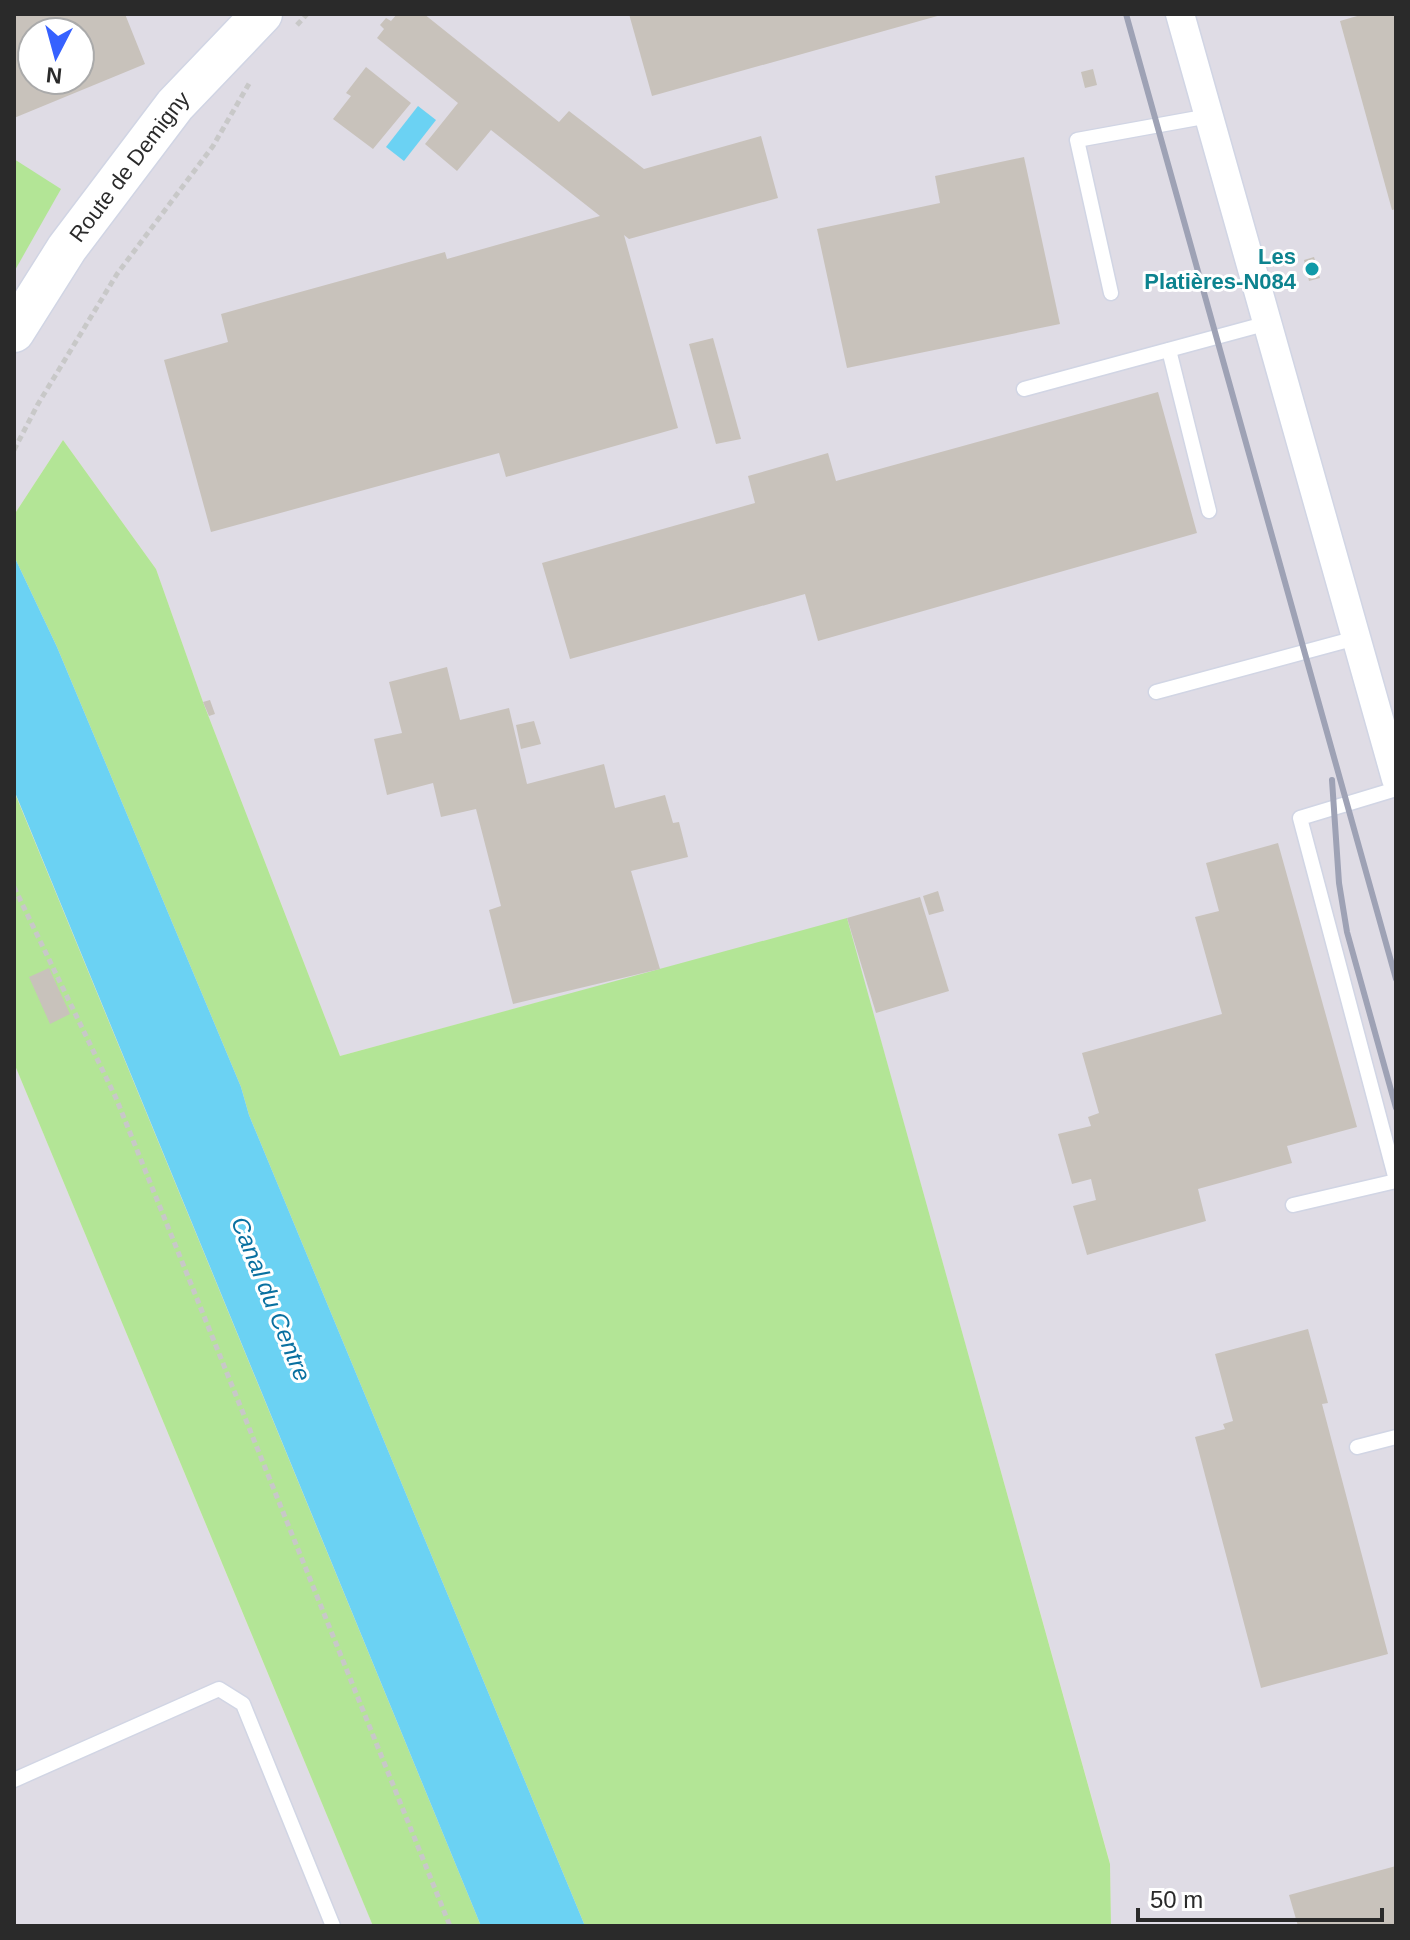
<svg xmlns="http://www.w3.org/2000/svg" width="1410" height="1940" font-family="Arial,sans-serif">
<rect width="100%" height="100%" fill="#ede5dc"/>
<!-- industrial -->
<g fill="#dfdce5" fill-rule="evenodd">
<path d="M 14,14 L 1396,14 L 1396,1926 L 1111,1926 L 1110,1863 L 847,919 L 340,1056 L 203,702 L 156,569 L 63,440 L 14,515 ZM 32,32 L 80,32 L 80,80 L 32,80 Z"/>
<path d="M 14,1063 L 238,1602 L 373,1926 L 14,1926 Z"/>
</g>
<!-- green -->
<g fill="#b3e596">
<path d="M 14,159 L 61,189 L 14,272 Z"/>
<path d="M 63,440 L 156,569 L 203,702 L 340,1056 L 847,918 L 1110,1864 L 1111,1926 L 585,1926 L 249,1115 L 241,1087 L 57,647 L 14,556 L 14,515 Z"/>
<path d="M 14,791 L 481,1926 L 373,1926 L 14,1063 Z"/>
</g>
<!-- water -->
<g fill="#6bd2f3">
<path d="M 418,106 L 436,120 L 404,161 L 386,147 Z"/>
<path d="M 14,556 L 57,647 L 241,1087 L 249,1115 L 585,1926 L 481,1926 L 14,790 Z"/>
</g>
<!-- building -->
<g fill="#c8c2bb" fill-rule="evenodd">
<path d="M 14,14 L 125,14 L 145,64 L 14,118 ZM 32,32 L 80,32 L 80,80 L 32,80 Z"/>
<path d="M 397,14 L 424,14 L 559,122 L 569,111 L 644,169 L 761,136 L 778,198 L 629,239 L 624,235 L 678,428 L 506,477 L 499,453 L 211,532 L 164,360 L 228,342 L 221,314 L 445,252 L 447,259 L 600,216 L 491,130 L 457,171 L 425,144 L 458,103 L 377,38 L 384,29 L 380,25 L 386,18 L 391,21 Z"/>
<path d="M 629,14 L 941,14 L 941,15 L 652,96 Z"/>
<path d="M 1364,14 L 1396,14 L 1396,209 L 1392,210 L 1340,21 Z"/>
<path d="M 366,67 L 411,103 L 373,149 L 333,119 L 351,96 L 346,93 Z"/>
<path d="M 1093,69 L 1097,85 L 1085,88 L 1081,72 Z"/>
<path d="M 1024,157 L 1060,324 L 847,368 L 817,229 L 940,203 L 935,176 Z"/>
<path d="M 1314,257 L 1320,278 L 1309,281 L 1304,260 Z"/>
<path d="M 713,338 L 741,439 L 716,444 L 689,344 Z"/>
<path d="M 1158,392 L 1197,533 L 818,641 L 805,594 L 570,659 L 542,563 L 755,503 L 748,476 L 828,453 L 836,481 Z"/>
<path d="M 447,667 L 460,720 L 509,708 L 527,784 L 604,764 L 615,808 L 665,795 L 673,823 L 679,822 L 688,857 L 631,871 L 660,969 L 513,1004 L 489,910 L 501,906 L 476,809 L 441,817 L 433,783 L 387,795 L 374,739 L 402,733 L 389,682 Z"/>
<path d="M 210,700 L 215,714 L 209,716 L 203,702 Z"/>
<path d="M 534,721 L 541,744 L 521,749 L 516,725 Z"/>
<path d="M 1278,843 L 1357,1127 L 1287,1146 L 1292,1163 L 1198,1189 L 1206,1221 L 1087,1255 L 1073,1206 L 1096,1200 L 1091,1179 L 1072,1184 L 1058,1134 L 1091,1126 L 1088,1117 L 1099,1113 L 1082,1053 L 1222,1014 L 1195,917 L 1219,911 L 1206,863 Z"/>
<path d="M 938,891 L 944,911 L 929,915 L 923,896 Z"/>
<path d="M 920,897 L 949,991 L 876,1013 L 847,918 Z"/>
<path d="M 49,968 L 70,1014 L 50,1024 L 29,977 Z"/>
<path d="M 1308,1329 L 1328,1403 L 1322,1404 L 1388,1654 L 1261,1688 L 1195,1437 L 1225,1429 L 1223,1424 L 1233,1421 L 1215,1354 Z"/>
<path d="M 1396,1866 L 1396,1926 L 1298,1926 L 1289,1895 Z"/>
</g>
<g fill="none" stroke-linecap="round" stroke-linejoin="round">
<defs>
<g id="lane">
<path d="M 1111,293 L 1077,140 L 1209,116"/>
<path d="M 1169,350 L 1209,511"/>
<path d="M 1024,389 L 1268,323"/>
<path d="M 1156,692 L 1356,638"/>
<path d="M 1396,789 L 1300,818 L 1396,1180"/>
<path d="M 1293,1205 L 1396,1181"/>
<path d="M 1357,1447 L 1396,1437"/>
<path d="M 14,1780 L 219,1689 L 243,1704 L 333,1926"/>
</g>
<path id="street" d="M 1180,14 L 1396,779"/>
<g id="secondary">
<path id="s1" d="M 14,332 L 67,248 L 175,105 L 262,14"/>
</g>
</defs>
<!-- lane casing -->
<use href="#lane" stroke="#d1d5e4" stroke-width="17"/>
<!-- street casing -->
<use href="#street" stroke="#d1d5e4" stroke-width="31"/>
<!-- secondary casing -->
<use href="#secondary" stroke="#d1d5e4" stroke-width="43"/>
<!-- path -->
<g stroke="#c8c8c8" stroke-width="5" stroke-dasharray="6 4" stroke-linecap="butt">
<path d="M 297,25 L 307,14"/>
<path d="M 14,450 L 38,404 L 117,274 L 213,146 L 250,82"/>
<path d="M 14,887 L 116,1098 L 450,1926"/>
</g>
<!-- lane -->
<use href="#lane" stroke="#fff" stroke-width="14"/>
<!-- street -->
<use href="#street" stroke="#fff" stroke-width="28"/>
<!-- secondary -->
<use href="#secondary" stroke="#fff" stroke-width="40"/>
<!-- rail -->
<g stroke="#9ea2b5" stroke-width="6">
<path d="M 1126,14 L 1396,979"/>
<path d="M 1332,780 L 1339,883 L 1347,932 L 1396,1108"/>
</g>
</g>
<!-- markers -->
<circle fill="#0f9aa8" stroke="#fff" stroke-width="3" cx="1312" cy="269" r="8"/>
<g text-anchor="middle" stroke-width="6" stroke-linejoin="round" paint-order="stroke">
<!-- street labels -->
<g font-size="22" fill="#2a2a2a" stroke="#fff">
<text dy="8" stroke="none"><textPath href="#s1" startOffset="202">Route de Demigny</textPath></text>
</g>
<!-- culture labels -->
<g font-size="22" font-weight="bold" fill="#0d838f" stroke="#fff" text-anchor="end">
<text x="1296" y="264">Les<tspan x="1296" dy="25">Platières-N084</tspan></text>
</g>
<!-- water labels -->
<g font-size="24" font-style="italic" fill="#0970a0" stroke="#fff">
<text transform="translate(271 1299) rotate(68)" y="8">Canal du Centre</text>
</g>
</g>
<!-- border -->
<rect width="1410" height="1940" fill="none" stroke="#2a2a2a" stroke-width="32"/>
<!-- north arrow -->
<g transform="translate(56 56) rotate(186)"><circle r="38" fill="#ffffff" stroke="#aaaaaa" stroke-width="2"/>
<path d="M0-6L14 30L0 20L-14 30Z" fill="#3661ff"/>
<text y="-12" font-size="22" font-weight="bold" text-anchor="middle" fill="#2a2a2a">N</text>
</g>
<!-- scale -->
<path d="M1138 1908v12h244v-12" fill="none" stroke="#2a2a2a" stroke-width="4"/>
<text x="1150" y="1908" font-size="24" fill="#2a2a2a" stroke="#ffffff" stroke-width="6" paint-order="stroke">50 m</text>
</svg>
